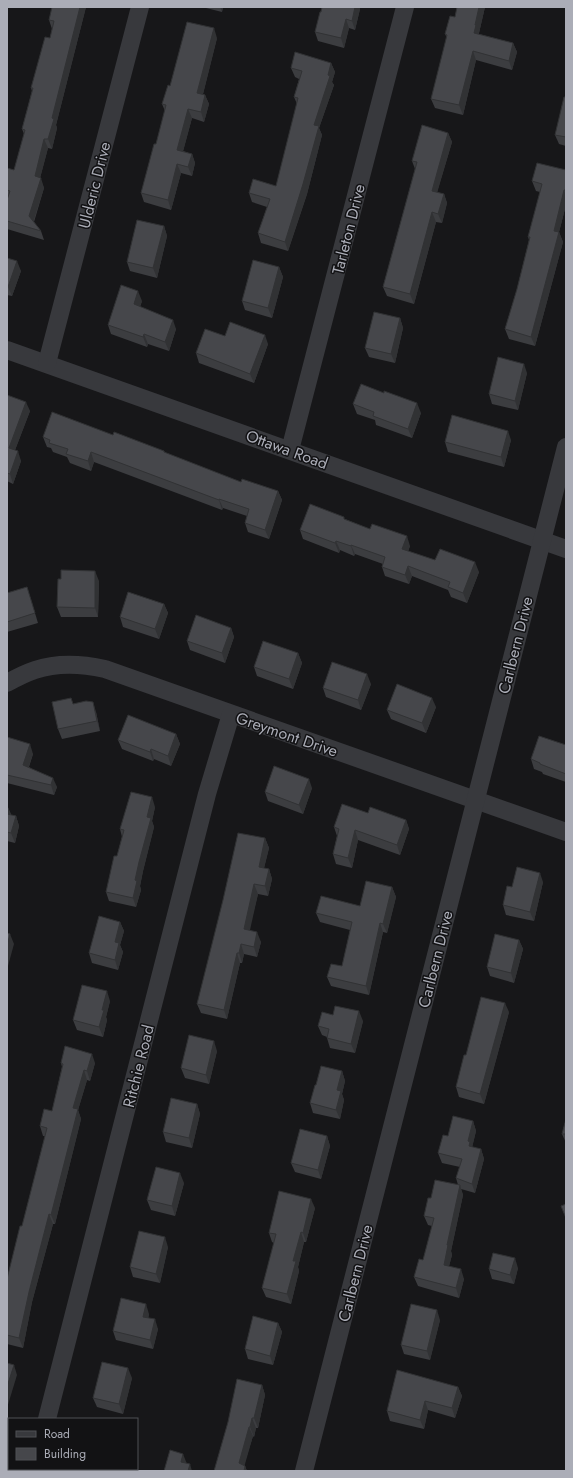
<svg xmlns="http://www.w3.org/2000/svg" width="573" height="1478" font-family="Jost,sans-serif">
<rect width="100%" height="100%" fill="#171719"/>
<g fill="none" stroke-linecap="round" stroke-linejoin="round">
<!-- street -->
<g stroke="#38393d" stroke-width="18">
<path d="M 7,350 L 566,549"/>
<path d="M 47,363 L 140,7"/>
<path d="M 290,450 L 405,7"/>
<path d="M 7,683 C 16,678 26,673 35,670 C 59,662 82,664 105,669 L 566,832"/>
<path d="M 47,1419 L 207,794 L 231,714"/>
<path d="M 34,1471 L 35,1469"/>
<path d="M 304,1471 L 566,447"/>
</g>
</g>
<!-- wall -->
<g fill="#3c3d40">
<path d="M 86,7 L 56,125 L 57,128 L 52,149 L 48,148 L 40,178 L 44,188 L 34,222 L 41,231 L 44,240 L 7,229 L 7,200 L 8,198 L 7,198 L 7,168 L 14,170 L 24,134 L 22,129 L 32,91 L 31,88 L 50,38 L 52,29 L 49,20 Z"/>
<path d="M 202,7 L 223,7 L 222,12 Z"/>
<path d="M 322,7 L 359,7 L 360,9 L 355,30 L 349,28 L 344,48 L 318,41 L 315,32 Z"/>
<path d="M 457,7 L 485,7 L 479,33 L 479,34 L 513,43 L 517,52 L 512,70 L 476,60 L 463,115 L 435,108 L 431,99 L 447,38 L 445,34 L 455,17 Z"/>
<path d="M 217,38 L 203,94 L 205,95 L 209,104 L 204,122 L 192,118 L 183,151 L 192,154 L 195,163 L 192,176 L 181,173 L 171,210 L 144,202 L 141,193 L 156,144 L 165,111 L 162,104 L 170,86 Z"/>
<path d="M 331,63 L 335,72 L 332,82 L 334,85 L 319,128 L 322,135 L 307,194 L 288,251 L 261,243 L 258,233 L 267,207 L 252,202 L 249,193 L 276,186 L 297,104 L 294,97 L 299,79 L 295,77 L 291,68 Z"/>
<path d="M 566,97 L 566,146 L 559,144 L 555,135 Z"/>
<path d="M 448,133 L 452,142 L 437,192 L 444,194 L 447,203 L 442,223 L 436,222 L 414,304 L 387,296 L 383,287 L 415,169 L 412,161 Z"/>
<path d="M 566,170 L 566,205 L 559,232 L 563,242 L 535,346 L 509,339 L 505,329 L 517,289 L 529,240 L 528,237 L 540,192 L 536,191 L 532,181 Z"/>
<path d="M 164,226 L 167,236 L 157,278 L 130,271 L 127,262 Z"/>
<path d="M 7,258 L 21,271 L 12,296 L 7,295 Z"/>
<path d="M 279,267 L 283,277 L 272,318 L 245,310 L 242,301 Z"/>
<path d="M 142,301 L 140,307 L 176,329 L 169,351 L 148,344 L 147,347 L 111,334 L 108,325 Z"/>
<path d="M 400,318 L 403,328 L 395,363 L 369,357 L 365,348 Z"/>
<path d="M 225,336 L 268,344 L 254,383 L 199,363 L 196,353 Z"/>
<path d="M 527,373 L 518,410 L 492,404 L 489,394 Z"/>
<path d="M 7,395 L 30,411 L 15,450 L 21,461 L 13,484 L 7,481 Z"/>
<path d="M 353,404 L 421,413 L 412,438 L 376,425 L 375,420 L 357,414 Z"/>
<path d="M 113,435 L 164,451 L 165,453 L 241,482 L 278,491 L 282,500 L 269,539 L 248,532 L 245,523 L 247,516 L 223,508 L 222,510 L 94,462 L 91,471 L 70,463 L 67,457 L 53,452 L 51,448 L 47,447 L 43,437 Z"/>
<path d="M 511,440 L 504,467 L 448,452 L 445,442 Z"/>
<path d="M 345,519 L 410,546 L 408,551 L 435,560 L 479,572 L 467,603 L 451,597 L 448,590 L 412,576 L 409,584 L 385,576 L 382,567 L 383,564 L 355,554 L 354,556 L 340,550 L 339,553 L 303,539 L 300,530 Z"/>
<path d="M 99,581 L 98,617 L 61,617 L 57,607 Z"/>
<path d="M 27,587 L 38,623 L 7,632 L 7,593 Z"/>
<path d="M 164,604 L 168,613 L 159,639 L 123,627 L 120,617 Z"/>
<path d="M 231,628 L 234,637 L 225,663 L 190,650 L 187,641 Z"/>
<path d="M 298,653 L 302,663 L 293,689 L 257,676 L 254,667 Z"/>
<path d="M 371,684 L 361,710 L 326,697 L 323,688 Z"/>
<path d="M 71,698 L 73,704 L 96,712 L 100,731 L 62,739 L 58,729 Z"/>
<path d="M 436,707 L 426,733 L 391,719 L 387,710 Z"/>
<path d="M 176,734 L 180,744 L 171,766 L 154,759 L 153,761 L 122,749 L 118,740 Z"/>
<path d="M 7,737 L 33,754 L 29,767 L 57,787 L 54,795 L 7,783 Z"/>
<path d="M 566,745 L 566,782 L 543,774 L 542,772 L 534,769 L 531,759 Z"/>
<path d="M 312,788 L 303,814 L 268,801 L 265,792 Z"/>
<path d="M 7,805 L 11,815 L 16,816 L 19,826 L 15,843 L 7,841 Z"/>
<path d="M 155,807 L 152,821 L 154,827 L 143,871 L 140,886 L 141,890 L 136,907 L 109,901 L 106,892 L 117,856 L 122,837 L 120,829 Z"/>
<path d="M 368,813 L 406,820 L 409,829 L 400,855 L 358,840 L 352,868 L 336,864 L 333,854 L 337,836 L 334,827 Z"/>
<path d="M 265,838 L 269,848 L 264,868 L 269,869 L 272,879 L 268,896 L 258,894 L 249,930 L 261,942 L 257,957 L 244,954 L 242,963 L 240,963 L 227,1019 L 201,1013 L 197,1004 Z"/>
<path d="M 543,882 L 534,921 L 506,915 L 503,905 L 512,887 Z"/>
<path d="M 392,887 L 396,897 L 387,933 L 383,932 L 369,995 L 331,986 L 327,977 L 342,966 L 350,930 L 320,922 L 316,913 L 360,906 Z"/>
<path d="M 120,922 L 124,931 L 120,945 L 123,952 L 118,970 L 92,963 L 89,953 Z"/>
<path d="M 519,940 L 523,949 L 514,983 L 490,976 L 487,967 Z"/>
<path d="M 110,1001 L 106,1017 L 107,1020 L 103,1037 L 77,1030 L 73,1020 Z"/>
<path d="M 509,1012 L 484,1104 L 459,1097 L 456,1087 L 466,1055 Z"/>
<path d="M 333,1015 L 363,1021 L 355,1053 L 330,1048 L 327,1038 L 327,1037 L 322,1035 L 318,1026 Z"/>
<path d="M 217,1051 L 209,1084 L 185,1078 L 181,1068 Z"/>
<path d="M 61,1063 L 95,1063 L 90,1081 L 87,1080 L 78,1110 L 81,1119 L 55,1224 L 53,1224 L 32,1302 L 23,1348 L 7,1344 L 7,1279 L 22,1226 L 45,1136 L 43,1136 L 40,1126 L 52,1111 L 62,1067 Z"/>
<path d="M 342,1071 L 345,1081 L 342,1094 L 344,1100 L 340,1119 L 313,1113 L 310,1103 L 316,1085 Z"/>
<path d="M 197,1104 L 200,1114 L 192,1148 L 166,1142 L 163,1132 Z"/>
<path d="M 566,1119 L 566,1143 L 562,1134 Z"/>
<path d="M 473,1121 L 476,1131 L 472,1147 L 481,1149 L 484,1159 L 475,1193 L 461,1189 L 463,1195 L 451,1251 L 452,1255 L 449,1266 L 464,1279 L 459,1298 L 418,1286 L 414,1277 L 423,1260 L 432,1226 L 428,1225 L 424,1216 L 431,1198 L 458,1185 L 456,1178 L 460,1167 L 442,1163 L 438,1153 L 448,1136 Z"/>
<path d="M 327,1136 L 330,1146 L 321,1179 L 295,1172 L 291,1163 Z"/>
<path d="M 184,1183 L 175,1216 L 151,1210 L 147,1200 Z"/>
<path d="M 315,1208 L 306,1242 L 304,1242 L 298,1267 L 299,1271 L 291,1304 L 266,1297 L 262,1288 L 274,1243 L 272,1242 L 269,1233 Z"/>
<path d="M 168,1247 L 160,1283 L 133,1277 L 130,1267 Z"/>
<path d="M 518,1268 L 514,1284 L 492,1279 L 489,1269 Z"/>
<path d="M 149,1314 L 148,1318 L 158,1329 L 153,1349 L 116,1340 L 113,1331 Z"/>
<path d="M 440,1320 L 430,1360 L 404,1354 L 401,1345 Z"/>
<path d="M 278,1323 L 282,1332 L 273,1365 L 248,1359 L 245,1349 Z"/>
<path d="M 132,1378 L 123,1414 L 97,1407 L 93,1398 Z"/>
<path d="M 262,1385 L 265,1395 L 258,1428 L 256,1428 L 254,1437 L 253,1436 L 244,1465 L 245,1466 L 247,1471 L 214,1471 Z"/>
<path d="M 458,1387 L 462,1396 L 455,1418 L 428,1410 L 424,1429 L 390,1421 L 387,1411 Z"/>
<path d="M 82,1469 L 113,1469 L 113,1471 L 83,1471 Z"/>
</g>
<!-- shaded-wall -->
<g fill="#313234">
<path d="M 80,7 L 86,7 L 56,125 L 57,128 L 52,149 L 48,139 L 52,118 Z"/>
<path d="M 220,7 L 223,7 L 222,12 Z"/>
<path d="M 355,7 L 359,7 L 360,9 L 355,30 L 352,21 Z"/>
<path d="M 479,7 L 485,7 L 479,33 L 479,35 L 474,33 L 475,25 Z"/>
<path d="M 346,19 L 349,28 L 344,48 L 341,38 Z"/>
<path d="M 214,28 L 217,38 L 201,102 L 197,93 Z"/>
<path d="M 513,43 L 517,52 L 512,70 L 509,61 Z"/>
<path d="M 473,51 L 476,60 L 463,115 L 459,105 Z"/>
<path d="M 331,63 L 335,72 L 332,82 L 334,85 L 319,128 L 322,135 L 307,194 L 288,251 L 285,242 L 314,125 Z"/>
<path d="M 205,95 L 209,104 L 204,122 L 201,112 Z"/>
<path d="M 188,109 L 192,118 L 181,159 L 177,150 Z"/>
<path d="M 448,133 L 452,142 L 435,200 L 432,191 Z"/>
<path d="M 44,139 L 48,148 L 39,182 L 41,178 L 44,188 L 32,226 L 29,216 L 35,176 Z"/>
<path d="M 192,154 L 195,163 L 192,176 L 188,167 Z"/>
<path d="M 177,164 L 181,173 L 171,210 L 168,200 Z"/>
<path d="M 564,190 L 566,196 L 566,205 L 557,240 L 554,231 Z"/>
<path d="M 444,194 L 447,203 L 442,223 L 438,214 Z"/>
<path d="M 432,212 L 436,222 L 414,304 L 410,294 Z"/>
<path d="M 164,226 L 167,236 L 157,278 L 153,268 Z"/>
<path d="M 559,232 L 563,242 L 535,346 L 531,337 Z"/>
<path d="M 17,261 L 21,271 L 12,296 L 8,287 Z"/>
<path d="M 279,267 L 283,277 L 272,318 L 268,308 Z"/>
<path d="M 138,291 L 142,301 L 137,314 L 134,304 Z"/>
<path d="M 400,318 L 403,328 L 395,363 L 391,354 Z"/>
<path d="M 173,320 L 176,329 L 169,351 L 165,342 Z"/>
<path d="M 144,334 L 148,344 L 147,347 L 143,337 Z"/>
<path d="M 265,335 L 268,344 L 254,383 L 250,374 Z"/>
<path d="M 524,364 L 527,373 L 518,410 L 515,401 Z"/>
<path d="M 26,402 L 30,411 L 12,458 L 9,448 Z"/>
<path d="M 417,403 L 421,413 L 412,438 L 408,429 Z"/>
<path d="M 508,431 L 511,440 L 504,467 L 501,457 Z"/>
<path d="M 18,451 L 21,461 L 13,484 L 10,474 Z"/>
<path d="M 91,452 L 94,462 L 91,471 L 88,461 Z"/>
<path d="M 278,491 L 282,500 L 269,539 L 265,530 Z"/>
<path d="M 219,499 L 223,508 L 222,510 L 219,500 Z"/>
<path d="M 407,536 L 410,546 L 406,558 L 402,549 Z"/>
<path d="M 336,541 L 340,550 L 339,553 L 335,543 Z"/>
<path d="M 351,545 L 355,554 L 354,556 L 351,546 Z"/>
<path d="M 475,562 L 479,572 L 467,603 L 463,593 Z"/>
<path d="M 408,566 L 412,576 L 409,584 L 405,575 Z"/>
<path d="M 95,571 L 99,581 L 98,617 L 95,608 Z"/>
<path d="M 164,604 L 168,613 L 159,639 L 155,629 Z"/>
<path d="M 231,628 L 234,637 L 225,663 L 222,653 Z"/>
<path d="M 298,653 L 302,663 L 293,689 L 289,679 Z"/>
<path d="M 367,674 L 371,684 L 361,710 L 358,700 Z"/>
<path d="M 432,698 L 436,707 L 426,733 L 422,723 Z"/>
<path d="M 93,702 L 96,712 L 100,731 L 97,721 Z"/>
<path d="M 176,734 L 180,744 L 171,766 L 168,756 Z"/>
<path d="M 30,744 L 33,754 L 26,774 L 23,765 Z"/>
<path d="M 151,749 L 154,759 L 153,761 L 150,752 Z"/>
<path d="M 53,778 L 57,787 L 54,795 L 51,785 Z"/>
<path d="M 309,779 L 312,788 L 303,814 L 299,805 Z"/>
<path d="M 152,797 L 155,807 L 152,821 L 154,827 L 143,871 L 140,886 L 141,890 L 136,907 L 133,898 L 135,880 L 147,817 Z"/>
<path d="M 7,805 L 11,814 L 8,823 L 7,819 Z"/>
<path d="M 16,816 L 19,826 L 15,843 L 11,833 Z"/>
<path d="M 406,820 L 409,829 L 400,855 L 397,845 Z"/>
<path d="M 355,830 L 358,840 L 352,868 L 348,858 Z"/>
<path d="M 265,838 L 269,848 L 262,876 L 259,867 Z"/>
<path d="M 269,869 L 272,879 L 268,896 L 265,886 Z"/>
<path d="M 540,873 L 543,882 L 534,921 L 530,912 Z"/>
<path d="M 254,884 L 258,894 L 248,939 L 244,929 Z"/>
<path d="M 392,887 L 396,897 L 387,933 L 383,924 Z"/>
<path d="M 120,922 L 124,931 L 120,945 L 123,952 L 118,970 L 115,960 L 115,942 Z"/>
<path d="M 380,923 L 383,932 L 369,995 L 366,986 Z"/>
<path d="M 257,932 L 261,942 L 257,957 L 254,947 Z"/>
<path d="M 10,934 L 14,944 L 8,966 L 7,963 L 7,946 Z"/>
<path d="M 519,940 L 523,949 L 514,983 L 511,973 Z"/>
<path d="M 241,944 L 244,954 L 242,963 L 239,953 Z"/>
<path d="M 237,953 L 240,963 L 227,1019 L 224,1010 Z"/>
<path d="M 107,991 L 110,1001 L 106,1017 L 107,1020 L 103,1037 L 99,1027 L 102,1010 Z"/>
<path d="M 505,1003 L 509,1012 L 484,1104 L 480,1094 Z"/>
<path d="M 359,1011 L 363,1021 L 355,1053 L 351,1044 Z"/>
<path d="M 214,1041 L 217,1051 L 209,1084 L 206,1075 Z"/>
<path d="M 92,1054 L 95,1063 L 90,1081 L 87,1071 Z"/>
<path d="M 84,1070 L 87,1080 L 78,1110 L 81,1119 L 55,1224 L 51,1215 L 73,1108 Z"/>
<path d="M 342,1071 L 345,1081 L 342,1094 L 344,1100 L 340,1119 L 336,1110 L 337,1090 Z"/>
<path d="M 197,1104 L 200,1114 L 192,1148 L 189,1138 Z"/>
<path d="M 473,1121 L 476,1131 L 472,1148 L 469,1146 L 468,1141 Z"/>
<path d="M 327,1136 L 330,1146 L 321,1179 L 318,1170 Z"/>
<path d="M 481,1149 L 484,1159 L 475,1193 L 472,1184 Z"/>
<path d="M 180,1173 L 184,1183 L 175,1216 L 172,1206 Z"/>
<path d="M 460,1185 L 463,1195 L 451,1251 L 452,1255 L 447,1274 L 444,1265 L 447,1245 Z"/>
<path d="M 311,1199 L 315,1208 L 306,1242 L 303,1233 Z"/>
<path d="M 49,1214 L 53,1224 L 32,1302 L 23,1348 L 19,1338 L 29,1292 Z"/>
<path d="M 301,1232 L 304,1242 L 298,1267 L 299,1271 L 291,1304 L 287,1294 L 293,1261 Z"/>
<path d="M 165,1237 L 168,1247 L 160,1283 L 156,1274 Z"/>
<path d="M 515,1258 L 518,1268 L 514,1284 L 510,1275 Z"/>
<path d="M 461,1269 L 464,1279 L 459,1298 L 456,1288 Z"/>
<path d="M 146,1304 L 149,1314 L 147,1326 L 143,1317 Z"/>
<path d="M 437,1310 L 440,1320 L 430,1360 L 427,1351 Z"/>
<path d="M 155,1319 L 158,1329 L 153,1349 L 150,1340 Z"/>
<path d="M 278,1323 L 282,1332 L 273,1365 L 270,1356 Z"/>
<path d="M 14,1365 L 17,1375 L 7,1408 L 7,1387 Z"/>
<path d="M 128,1368 L 132,1378 L 123,1414 L 119,1404 Z"/>
<path d="M 262,1385 L 265,1395 L 258,1428 L 254,1418 Z"/>
<path d="M 458,1387 L 462,1396 L 455,1418 L 452,1408 Z"/>
<path d="M 425,1401 L 428,1410 L 424,1429 L 420,1420 Z"/>
<path d="M 252,1418 L 256,1428 L 254,1437 L 250,1427 Z"/>
<path d="M 249,1427 L 253,1436 L 243,1471 L 239,1463 Z"/>
<path d="M 183,1454 L 187,1464 L 181,1462 Z"/>
<path d="M 190,1464 L 192,1471 L 188,1471 Z"/>
<path d="M 245,1466 L 247,1471 L 244,1471 Z"/>
<rect x="107" y="1469" width="6" height="2"/>
</g>
<!-- building -->
<g fill="#46474b" stroke="#313234">
<path d="M 52,7 L 80,7 L 52,118 L 54,119 L 48,139 L 44,139 L 35,176 L 41,178 L 29,216 L 41,231 L 7,221 L 7,200 L 10,191 L 7,190 L 7,168 L 14,170 L 25,130 L 22,129 L 33,88 L 31,88 L 45,37 L 50,38 L 54,21 L 49,20 Z"/>
<path d="M 322,7 L 355,7 L 352,21 L 346,19 L 341,38 L 315,32 L 320,12 L 321,12 Z"/>
<path d="M 457,7 L 479,7 L 475,25 L 476,25 L 474,33 L 513,43 L 509,61 L 473,51 L 459,105 L 431,99 L 447,35 L 445,34 L 450,16 L 455,17 Z"/>
<path d="M 187,22 L 214,28 L 197,93 L 205,95 L 201,112 L 188,109 L 177,150 L 192,154 L 188,167 L 177,164 L 168,200 L 141,193 L 154,144 L 156,144 L 166,105 L 162,104 L 168,85 L 170,86 Z"/>
<path d="M 295,52 L 331,63 L 328,75 L 330,76 L 314,125 L 319,126 L 303,184 L 285,242 L 258,233 L 270,199 L 249,193 L 253,179 L 276,186 L 298,98 L 294,97 L 302,71 L 291,68 Z"/>
<path d="M 564,97 L 566,97 L 566,137 L 555,135 Z"/>
<path d="M 422,125 L 448,133 L 432,191 L 444,194 L 438,214 L 432,212 L 410,294 L 383,287 L 417,162 L 412,161 Z"/>
<path d="M 537,163 L 566,170 L 566,190 L 564,190 L 554,231 L 559,232 L 531,337 L 505,329 L 517,289 L 530,237 L 528,237 L 542,184 L 532,181 Z"/>
<path d="M 137,220 L 164,226 L 153,268 L 127,262 Z"/>
<path d="M 7,258 L 17,261 L 8,287 L 7,287 Z"/>
<path d="M 253,260 L 279,267 L 268,308 L 242,301 Z"/>
<path d="M 121,285 L 138,291 L 134,304 L 173,320 L 165,342 L 144,334 L 143,337 L 108,325 Z"/>
<path d="M 374,312 L 400,318 L 391,354 L 365,348 Z"/>
<path d="M 230,322 L 265,335 L 250,374 L 196,353 L 205,329 L 225,336 Z"/>
<path d="M 498,357 L 524,364 L 515,401 L 489,394 Z"/>
<path d="M 361,384 L 384,393 L 384,391 L 417,403 L 408,429 L 373,416 L 374,412 L 353,404 Z"/>
<path d="M 7,395 L 26,402 L 9,448 L 18,451 L 10,474 L 7,473 Z"/>
<path d="M 52,412 L 113,435 L 114,432 L 164,451 L 164,452 L 241,482 L 242,479 L 278,491 L 265,530 L 245,523 L 249,509 L 219,499 L 219,500 L 91,452 L 88,461 L 66,454 L 68,449 L 49,443 L 50,440 L 43,437 Z"/>
<path d="M 452,415 L 508,431 L 501,457 L 445,442 Z"/>
<path d="M 310,504 L 344,517 L 344,519 L 370,529 L 372,524 L 407,536 L 402,549 L 435,560 L 440,549 L 475,562 L 463,593 L 448,587 L 450,582 L 408,566 L 405,575 L 382,567 L 385,557 L 351,545 L 351,546 L 336,541 L 335,543 L 300,530 Z"/>
<path d="M 61,570 L 95,571 L 95,608 L 57,607 L 58,579 L 61,579 Z"/>
<path d="M 27,587 L 35,613 L 7,622 L 7,593 Z"/>
<path d="M 128,592 L 164,604 L 155,629 L 120,617 Z"/>
<path d="M 196,615 L 231,628 L 222,653 L 187,641 Z"/>
<path d="M 263,641 L 298,653 L 289,679 L 254,667 Z"/>
<path d="M 332,662 L 367,674 L 358,700 L 323,688 Z"/>
<path d="M 397,684 L 432,698 L 422,723 L 387,710 Z"/>
<path d="M 71,698 L 73,704 L 86,701 L 93,702 L 97,721 L 58,729 L 52,702 Z"/>
<path d="M 128,715 L 176,734 L 168,756 L 151,749 L 150,752 L 118,740 Z"/>
<path d="M 539,736 L 566,745 L 566,774 L 540,764 L 540,763 L 531,759 Z"/>
<path d="M 7,737 L 30,744 L 23,765 L 53,778 L 51,785 L 7,775 Z"/>
<path d="M 274,766 L 309,779 L 299,805 L 265,792 Z"/>
<path d="M 131,792 L 152,797 L 147,817 L 151,818 L 139,862 L 135,880 L 137,881 L 133,898 L 106,892 L 114,856 L 117,856 L 124,830 L 120,829 Z"/>
<path d="M 342,804 L 368,813 L 370,807 L 406,820 L 397,845 L 355,830 L 348,858 L 333,854 L 339,829 L 334,827 Z"/>
<path d="M 7,814 L 16,816 L 11,833 L 7,832 Z"/>
<path d="M 238,833 L 265,838 L 259,867 L 269,869 L 265,886 L 254,884 L 244,929 L 257,932 L 254,947 L 241,944 L 239,953 L 237,953 L 224,1010 L 197,1004 L 223,900 Z"/>
<path d="M 517,867 L 540,873 L 530,912 L 503,905 L 507,886 L 512,887 Z"/>
<path d="M 366,881 L 392,887 L 383,924 L 380,923 L 366,986 L 327,977 L 331,964 L 342,966 L 352,922 L 316,913 L 321,896 L 360,906 Z"/>
<path d="M 99,916 L 120,922 L 115,942 L 119,943 L 115,960 L 89,953 Z"/>
<path d="M 7,933 L 10,934 L 7,946 Z"/>
<path d="M 495,934 L 519,940 L 511,973 L 487,967 Z"/>
<path d="M 82,985 L 107,991 L 102,1010 L 104,1010 L 99,1027 L 73,1020 Z"/>
<path d="M 481,997 L 505,1003 L 480,1094 L 456,1087 L 464,1055 L 466,1055 Z"/>
<path d="M 335,1006 L 359,1011 L 351,1044 L 327,1038 L 329,1029 L 318,1026 L 322,1012 L 333,1015 Z"/>
<path d="M 189,1035 L 214,1041 L 206,1075 L 181,1068 Z"/>
<path d="M 65,1046 L 92,1054 L 87,1071 L 84,1070 L 73,1108 L 78,1109 L 51,1215 L 49,1214 L 29,1292 L 19,1338 L 7,1335 L 7,1279 L 20,1226 L 22,1226 L 47,1128 L 40,1126 L 44,1109 L 52,1111 L 63,1064 L 61,1063 Z"/>
<path d="M 321,1066 L 342,1071 L 337,1090 L 341,1091 L 336,1110 L 310,1103 L 315,1085 L 316,1085 Z"/>
<path d="M 171,1098 L 197,1104 L 189,1138 L 163,1132 Z"/>
<path d="M 453,1116 L 473,1121 L 468,1141 L 470,1142 L 469,1146 L 481,1149 L 472,1184 L 456,1178 L 462,1159 L 438,1153 L 443,1135 L 448,1136 Z"/>
<path d="M 566,1119 L 566,1134 L 562,1134 Z"/>
<path d="M 300,1129 L 327,1136 L 318,1170 L 291,1163 Z"/>
<path d="M 156,1167 L 180,1173 L 172,1206 L 147,1200 Z"/>
<path d="M 435,1180 L 460,1185 L 447,1245 L 448,1245 L 444,1265 L 461,1269 L 456,1288 L 414,1277 L 419,1259 L 423,1260 L 434,1218 L 424,1216 L 428,1198 L 431,1198 Z"/>
<path d="M 279,1191 L 311,1199 L 303,1233 L 301,1232 L 293,1261 L 296,1261 L 287,1294 L 262,1288 L 276,1234 L 269,1233 Z"/>
<path d="M 566,1204 L 566,1218 L 561,1206 Z"/>
<path d="M 139,1231 L 165,1237 L 156,1274 L 130,1267 Z"/>
<path d="M 493,1253 L 515,1258 L 510,1275 L 489,1269 Z"/>
<path d="M 121,1298 L 146,1304 L 143,1317 L 155,1319 L 150,1340 L 113,1331 Z"/>
<path d="M 411,1304 L 437,1310 L 427,1351 L 401,1345 Z"/>
<path d="M 253,1316 L 278,1323 L 270,1356 L 245,1349 Z"/>
<path d="M 102,1362 L 128,1368 L 119,1404 L 93,1398 Z"/>
<path d="M 7,1363 L 14,1365 L 7,1387 Z"/>
<path d="M 397,1370 L 458,1387 L 452,1408 L 425,1401 L 420,1420 L 387,1411 Z"/>
<path d="M 237,1379 L 262,1385 L 254,1418 L 252,1418 L 250,1427 L 249,1427 L 239,1463 L 245,1466 L 244,1471 L 214,1471 L 228,1422 Z"/>
<path d="M 170,1450 L 183,1454 L 181,1462 L 190,1464 L 188,1471 L 164,1471 Z"/>
<path d="M 95,1469 L 107,1469 L 107,1471 L 102,1471 Z"/>
</g>
<g text-anchor="middle" stroke-width="3" stroke-linejoin="round" paint-order="stroke">
<!-- street labels -->
<g font-size="16" fill="#abadb7" stroke="#121214">
<text transform="translate(94 185) rotate(-76)" y="6">Ulderic Drive</text>
<text transform="translate(348 229) rotate(-76)" y="6">Tarleton Drive</text>
<text transform="translate(287 449) rotate(20)" y="6">Ottawa Road</text>
<text transform="translate(515 645) rotate(-76)" y="6">Carlbern Drive</text>
<text transform="translate(287 734) rotate(19)" y="6">Greymont Drive</text>
<text transform="translate(435 959) rotate(-76)" y="6">Carlbern Drive</text>
<text transform="translate(138 1066) rotate(-76)" y="6">Ritchie Road</text>
<text transform="translate(355 1273) rotate(-76)" y="6">Carlbern Drive</text>
</g>
</g>
<!-- border -->
<rect width="573" height="1478" fill="none" stroke="#abadb7" stroke-width="16"/>
<!-- legend -->
<rect x="8" y="1418" width="130" height="52" fill="#121214" stroke="#4f5055"/>
<rect x="16" y="1431" width="20" height="6" fill="#38393d" stroke="#4f5055"/>
<text x="44" y="1438" font-size="12" fill="#abadb7">Road</text>
<rect x="16" y="1448" width="20" height="12" fill="#46474b" stroke="#4f5055"/>
<text x="44" y="1458" font-size="12" fill="#abadb7">Building</text>
</svg>
